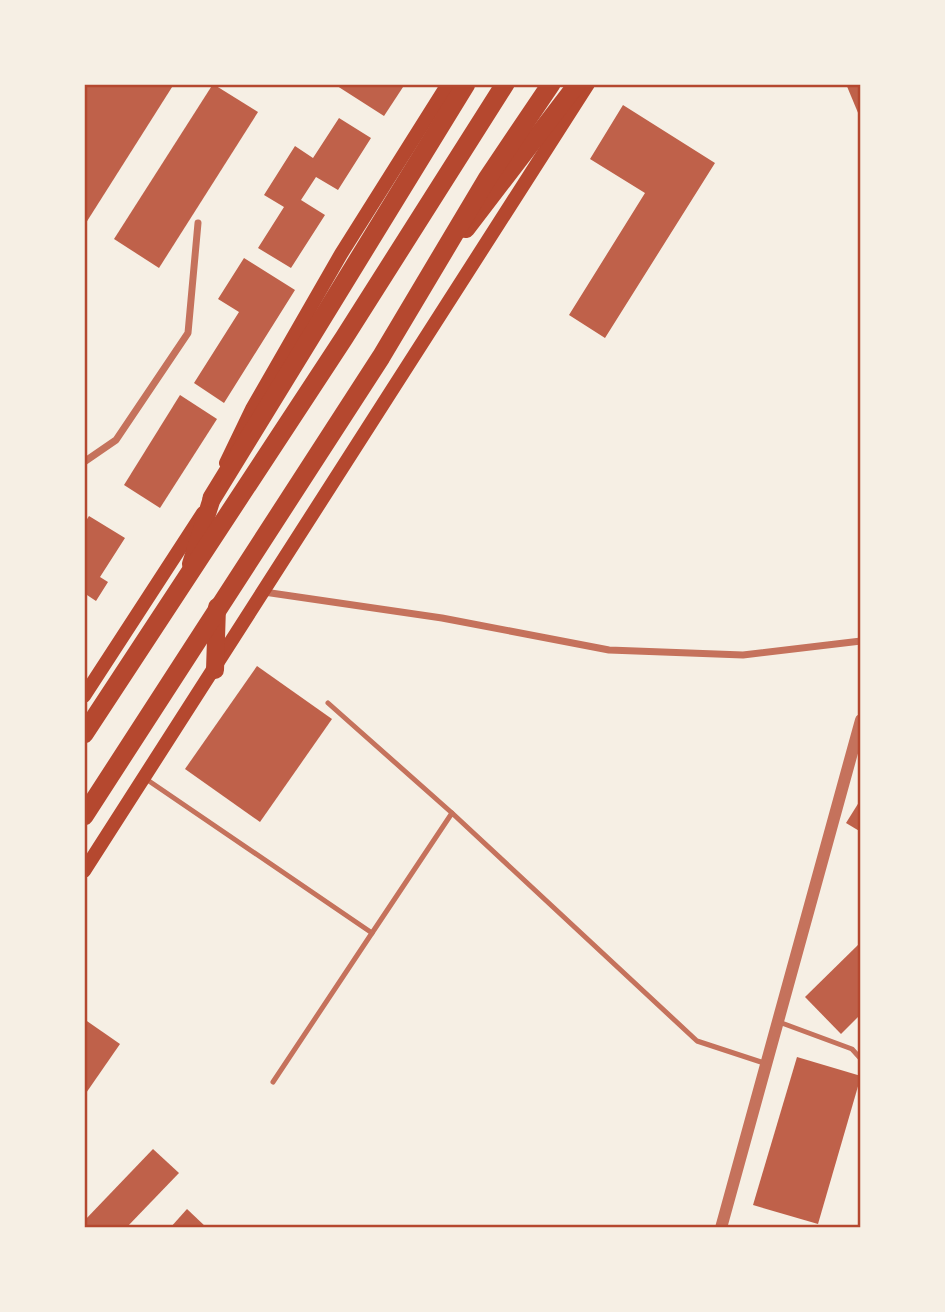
<svg xmlns="http://www.w3.org/2000/svg" width="945" height="1312" font-family="Jost,sans-serif">
<rect width="100%" height="100%" fill="#f6efe4"/>
<!-- building -->
<g fill="#bf614a">
<path d="M 84,84 L 174,84 L 84,226 Z"/>
<path d="M 213,84 L 258,112 L 159,268 L 114,239 Z"/>
<path d="M 334,84 L 405,84 L 384,116 Z"/>
<path d="M 846,84 L 861,84 L 861,120 Z"/>
<path d="M 623,105 L 715,163 L 605,338 L 569,315 L 645,193 L 590,159 Z"/>
<path d="M 339,118 L 371,138 L 338,190 L 316,177 L 301,200 L 325,215 L 291,268 L 258,248 L 284,207 L 264,195 L 295,146 L 313,158 Z"/>
<path d="M 244,258 L 295,290 L 224,403 L 194,383 L 239,312 L 218,299 Z"/>
<path d="M 180,395 L 217,419 L 160,508 L 124,485 Z"/>
<path d="M 89,516 L 125,538 L 100,577 L 108,582 L 96,601 L 84,593 L 84,524 Z"/>
<path d="M 257,666 L 332,719 L 260,822 L 185,769 Z"/>
<path d="M 861,799 L 861,832 L 846,823 Z"/>
<path d="M 861,942 L 861,1014 L 841,1034 L 805,997 Z"/>
<path d="M 84,1019 L 120,1044 L 84,1096 Z"/>
<path d="M 797,1057 L 861,1076 L 818,1224 L 753,1205 Z"/>
<path d="M 153,1149 L 179,1173 L 126,1228 L 84,1228 L 84,1221 Z"/>
<path d="M 187,1209 L 207,1228 L 170,1228 Z"/>
</g>
<g fill="none" stroke-linecap="round" stroke-linejoin="round">
<!-- service -->
<g stroke="#c5725c" stroke-width="5">
<path d="M 328,703 L 452,813"/>
<path d="M 146,779 L 372,933 L 452,813 L 697,1041 L 764,1063"/>
<path d="M 779,1022 L 852,1049 L 861,1059"/>
<path d="M 273,1082 L 372,933"/>
</g>
<!-- minor -->
<g stroke="#c5725c" stroke-width="7">
<path d="M 84,462 L 116,440 L 188,333 L 198,223"/>
<path d="M 264,592 L 442,618 L 609,650 L 743,655 L 861,641"/>
</g>
<!-- tertiary -->
<path stroke="#c5725c" stroke-width="12" d="M 721,1228 L 861,720"/>
<!-- secondary -->
<g stroke="#b5482f" stroke-width="14">
<path d="M 226,463 L 252,409 L 341,254 L 448,84"/>
<path d="M 84,696 L 203,513"/>
<path d="M 84,871 L 588,84"/>
</g>
<!-- primary -->
<g stroke="#b5482f" stroke-width="18">
<path d="M 466,229 L 577,84"/>
<path d="M 191,564 L 212,498"/>
<path d="M 215,670 L 217,607"/>
</g>
<!-- trunk -->
<g stroke="#b5482f" stroke-width="19">
<path d="M 212,498 L 466,84"/>
<path d="M 84,734 L 344,338 L 505,84"/>
<path d="M 84,816 L 381,357 L 487,179 L 551,84"/>
</g>
</g>
<!-- border -->
<rect width="945" height="1312" fill="none" stroke="#f6efe4" stroke-width="172"/>
<rect x="86" y="86" width="773" height="1140" fill="none" stroke="#b5482f" stroke-width="2.5"/>
</svg>
